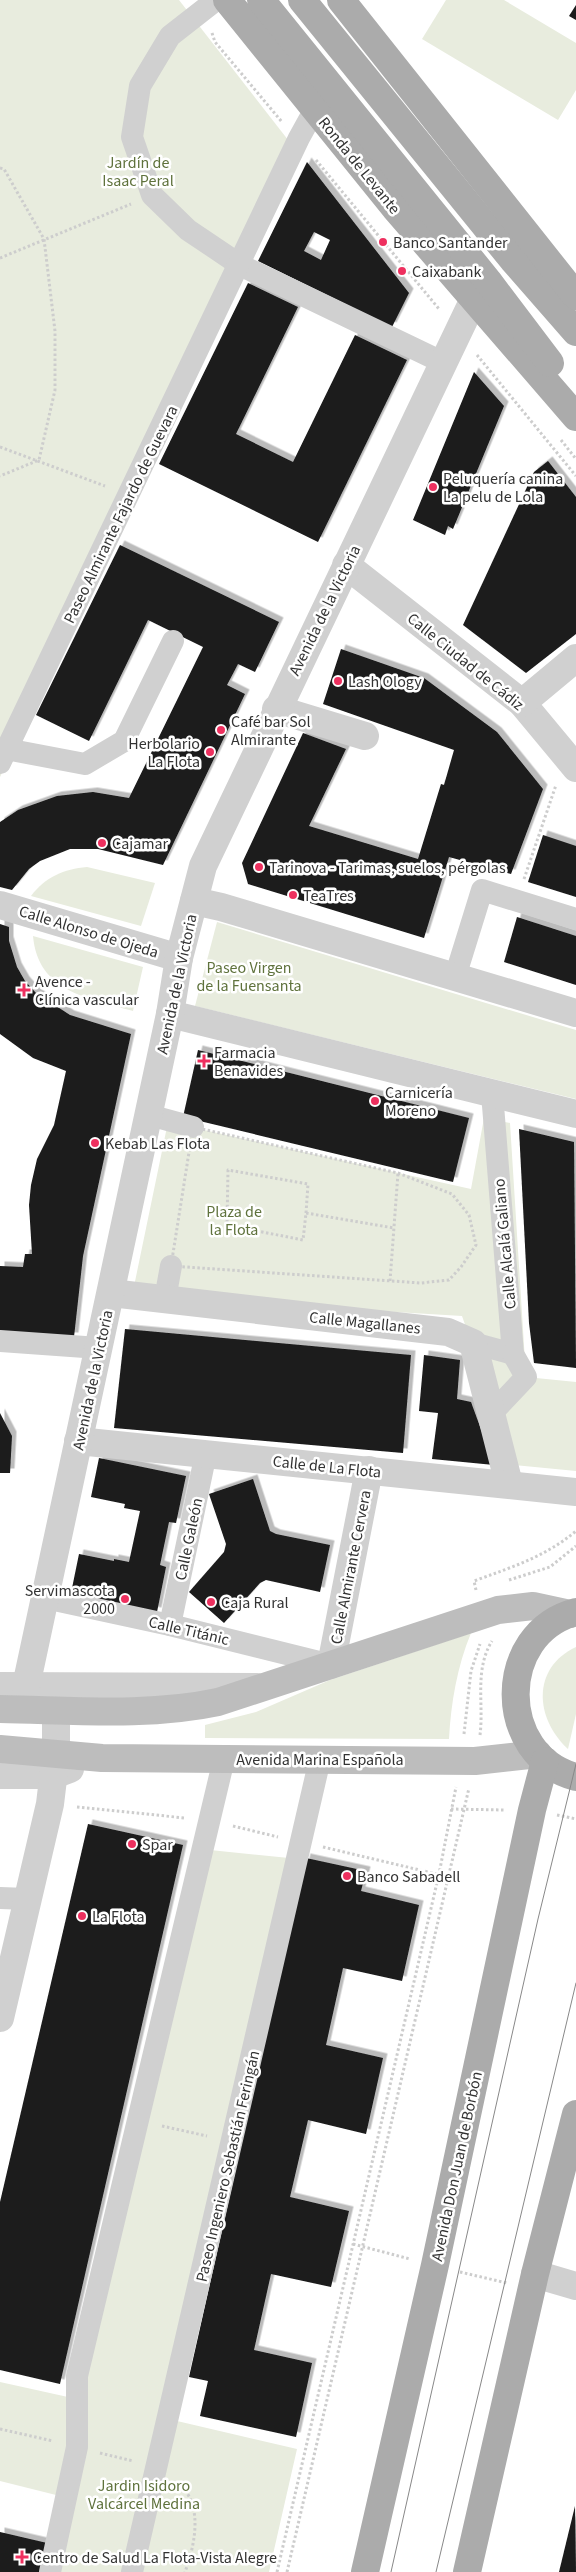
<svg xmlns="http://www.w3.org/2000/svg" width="576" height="2572" font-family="'Source Sans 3',sans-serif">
<defs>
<filter id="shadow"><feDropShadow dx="4.5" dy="-4.5" stdDeviation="0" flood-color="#0004"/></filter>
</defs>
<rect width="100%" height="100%" fill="#fff"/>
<!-- green -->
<g fill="#e8ecde">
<path d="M 0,0 L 179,0 L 299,154 L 0,777 Z"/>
<path d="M 446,0 L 504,0 L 576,43 L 576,90 L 558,120 L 422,39 Z"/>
<path d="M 87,867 L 155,883 L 141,926 L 31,896 C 45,877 64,869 87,867 Z"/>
<path d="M 217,922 L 576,1030 L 576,1099 L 195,1006 Z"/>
<path d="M 33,936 L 143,967 L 133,1011 C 88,998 38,992 33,936 Z"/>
<path d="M 484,1118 L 510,1123 L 526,1377 L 576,1382 L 576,1471 L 514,1465 L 462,1316 L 132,1296 L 168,1122 L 471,1189 Z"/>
<path d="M 471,1633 C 457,1667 451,1703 449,1739 L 205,1738 L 205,1725 L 256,1712 L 330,1680 Z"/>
<path d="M 576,1647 L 576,1714 L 568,1749 C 535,1719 531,1668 576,1647 Z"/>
<path d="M 210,1850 L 289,1858 L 160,2417 L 297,2449 L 269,2572 L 45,2572 L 64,2497 L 0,2481 L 0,2382 L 77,2399 Z"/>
</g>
<!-- building -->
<g fill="#1a1a1a" fill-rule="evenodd" filter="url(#shadow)">
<path d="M 576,5 L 576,20 L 569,16 Z"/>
<path d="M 307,162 L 409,293 L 392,327 L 258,261 ZM 314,232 L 330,240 L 321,260 L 304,251 Z"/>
<path d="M 248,283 L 298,307 L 236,434 L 293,462 L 355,335 L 407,360 L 318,542 L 159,464 Z"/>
<path d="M 474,372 L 504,406 L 453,529 L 448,526 L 445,535 L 413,520 Z"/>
<path d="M 548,461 L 576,497 L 576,634 L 526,673 L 463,625 L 534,472 Z"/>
<path d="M 120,545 L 279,622 L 255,672 L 238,664 L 227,685 L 245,694 L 163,865 L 98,849 L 70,849 L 40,861 L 29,869 L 12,890 L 0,887 L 0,822 L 18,810 L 57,796 L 93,792 L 129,798 L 203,647 L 148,620 L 89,741 L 36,715 Z"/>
<path d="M 341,649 L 424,678 L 497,732 L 543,789 L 511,874 L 449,857 L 424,938 L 248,884 L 242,863 L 303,733 L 346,749 L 309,826 L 418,859 L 441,784 L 444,785 L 454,750 L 323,704 Z"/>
<path d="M 543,835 L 576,846 L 576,897 L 528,882 Z"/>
<path d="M 517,917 L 576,936 L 576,985 L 504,962 Z"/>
<path d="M 0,924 L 9,927 L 9,941 L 17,967 L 25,981 L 36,993 L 70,1015 L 131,1034 L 83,1256 L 74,1337 L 0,1333 L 0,1266 L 23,1267 L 25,1254 L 32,1254 L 29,1205 L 31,1185 L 37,1159 L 54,1125 L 66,1071 L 33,1058 L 0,1034 Z"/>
<path d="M 198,1050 L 469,1118 L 453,1182 L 183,1117 Z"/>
<path d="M 519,1129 L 574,1142 L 576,1368 L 534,1363 L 529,1323 Z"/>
<path d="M 125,1329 L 411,1355 L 403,1453 L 114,1428 Z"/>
<path d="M 424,1355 L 460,1360 L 457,1399 L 471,1402 L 494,1465 L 432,1459 L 438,1413 L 419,1411 Z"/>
<path d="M 0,1413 L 12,1436 L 10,1473 L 0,1473 Z"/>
<path d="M 99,1458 L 186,1476 L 176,1523 L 169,1522 L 160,1565 L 166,1567 L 157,1612 L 71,1593 L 79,1554 L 114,1561 L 114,1559 L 129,1562 L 140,1511 L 124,1508 L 125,1504 L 91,1497 Z"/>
<path d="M 253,1479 L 270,1531 L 276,1534 L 330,1545 L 320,1592 L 266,1580 L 260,1583 L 224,1623 L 189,1592 L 224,1552 L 226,1544 L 209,1494 Z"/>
<path d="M 88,1824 L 183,1845 L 60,2384 L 0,2370 L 0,2202 Z"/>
<path d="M 306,1858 L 366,1871 L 361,1891 L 419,1905 L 402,1981 L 343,1968 L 326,2045 L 383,2058 L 366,2134 L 308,2120 L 290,2197 L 349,2211 L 331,2287 L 271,2274 L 254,2350 L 312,2363 L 296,2437 L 200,2416 L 208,2381 L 189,2377 Z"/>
<path d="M 575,2506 L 576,2572 L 559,2572 Z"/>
<path d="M 0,2532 L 47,2543 L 40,2572 L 0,2572 Z"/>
</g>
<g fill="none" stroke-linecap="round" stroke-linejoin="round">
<!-- path -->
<g stroke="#cdcdcd" stroke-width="3" stroke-dasharray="2.5 2.5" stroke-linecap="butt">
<path d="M 212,33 L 215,42 L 282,122"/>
<path d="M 316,160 L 439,309"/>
<path d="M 0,168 L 4,169 L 44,239 L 55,331 L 55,390 L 39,460 L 0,476"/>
<path d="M 0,258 L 131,204"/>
<path d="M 477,355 L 576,476"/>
<path d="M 561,440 L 576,459"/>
<path d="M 0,447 L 105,486"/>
<path d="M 524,879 L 556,785"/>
<path d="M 193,1127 L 398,1173 L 452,1194 L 469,1215 L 476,1245 L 461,1267 L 449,1280 L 421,1283 L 171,1266 Z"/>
<path d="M 306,1213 L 308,1184 L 228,1170 L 227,1225 L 303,1240 L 306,1213 L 394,1228"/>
<path d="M 390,1281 L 398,1173"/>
<path d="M 509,1580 L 550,1567 L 576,1546"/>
<path d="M 476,1590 L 474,1581 C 512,1567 545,1557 576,1531"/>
<path d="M 464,1734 L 471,1671 L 480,1644"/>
<path d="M 480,1735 C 484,1704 474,1670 492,1641"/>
<path d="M 77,1807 L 185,1818"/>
<path d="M 451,1809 L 504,1810"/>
<path d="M 557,1815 L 576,1819"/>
<path d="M 233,1826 L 278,1837"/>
<path d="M 323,1847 L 449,1877"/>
<path d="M 162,2126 L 207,2136"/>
<path d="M 353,2244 L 410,2259"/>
<path d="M 460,2272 L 507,2283"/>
<path d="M 0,2429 L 53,2441"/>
<path d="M 100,2453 L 133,2461"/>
<path d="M 178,2483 C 204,2504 195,2545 185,2572"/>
<path d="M 277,2572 L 439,1874 L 456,1787"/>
<path d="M 287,2572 L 469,1788"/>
</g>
<!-- pedestrian -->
<g stroke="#d0d0d0" stroke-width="22">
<path d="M 216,0 L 170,36 L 140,86 L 132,137 L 152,195 L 188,230 L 240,265 L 444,363"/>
<path d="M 6,749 L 85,764 L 124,741 L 173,641"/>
<path d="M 0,763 L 299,138 L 315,109"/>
<path d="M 455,977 L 482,890 L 576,919"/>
<path d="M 149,1115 L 193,1127"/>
<path d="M 165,1299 L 171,1266"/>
<path d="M 0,1341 L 99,1348"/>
<path d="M 473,1343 L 513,1354 L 492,1093"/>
<path d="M 492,1413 L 526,1377 L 513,1354"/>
<path d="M 45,1598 L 170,1625 L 331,1665"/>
<path d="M 170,1625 L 206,1453"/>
<path d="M 0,1898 L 27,1899"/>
<path d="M 50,2572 L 77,2447 L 77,2376 L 224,1759"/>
<path d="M 132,2572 L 320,1759"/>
</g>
<!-- minor -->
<g stroke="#d0d0d0" stroke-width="28">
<path d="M 346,565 L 522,703 L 576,768"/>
<path d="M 522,703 L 576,658"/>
<path d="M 276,709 L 365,736"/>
<path d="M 194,901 L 221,907 L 576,1013"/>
<path d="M 0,905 L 179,958"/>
<path d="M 170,1014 L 576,1114"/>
<path d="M 111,1293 L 448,1332 L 473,1343 L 509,1484"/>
<path d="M 78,1441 L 576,1492"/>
<path d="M 331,1665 L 369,1470"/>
<path d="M 0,1686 L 257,1687"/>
<path d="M 26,1686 L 170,1014 L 179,958 L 203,866 L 473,301"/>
<path d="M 0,1775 L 54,1775 L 70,1769"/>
<path d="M 0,2018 L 50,1804 L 56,1754 L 56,1710"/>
<path d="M 535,2274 L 576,2286"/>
</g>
<!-- secondary -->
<g stroke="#bdbdbd" stroke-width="28">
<path d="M 0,1709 C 71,1710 148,1717 218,1702 L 498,1610 L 533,1606 L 570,1614"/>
<path d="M 0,1749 L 102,1758 L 475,1761 L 538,1754"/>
</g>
<!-- primary -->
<g stroke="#ababab" stroke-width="28">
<path d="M 227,0 L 395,208 L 576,417"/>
<path d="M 261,0 L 488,281 L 550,363"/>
<path d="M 302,0 L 513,260 L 576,332"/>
<path d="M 341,0 L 576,296"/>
<path d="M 576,1612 C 495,1633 496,1756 576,1777"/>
<path d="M 365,2572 L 435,2265 L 532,1810 L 545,1761"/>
<path d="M 467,2572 L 535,2274 L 576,2114"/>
</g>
<!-- tram -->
<g stroke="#888" stroke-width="1">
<path d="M 391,2572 L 538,1919 L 576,1764"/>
<path d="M 436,2572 L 576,1983"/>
</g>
</g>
<!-- markers -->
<g fill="#ee305f" stroke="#fff" stroke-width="2">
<circle cx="383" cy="242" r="5"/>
<circle cx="402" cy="271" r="5"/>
<circle cx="433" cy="487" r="5"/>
<circle cx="338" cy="681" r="5"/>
<circle cx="221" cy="730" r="5"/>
<circle cx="210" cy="752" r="5"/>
<circle cx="102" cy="843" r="5"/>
<circle cx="259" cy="867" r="5"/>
<circle cx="293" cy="895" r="5"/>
<path d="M21.5 982.5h5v5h5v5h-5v5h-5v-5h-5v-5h5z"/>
<path d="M201.5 1053.5h5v5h5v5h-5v5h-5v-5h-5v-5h5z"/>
<circle cx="375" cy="1101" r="5"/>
<circle cx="95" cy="1143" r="5"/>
<circle cx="125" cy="1599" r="5"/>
<circle cx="211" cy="1602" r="5"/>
<circle cx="132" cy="1844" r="5"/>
<circle cx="347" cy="1876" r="5"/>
<circle cx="82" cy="1916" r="5"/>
<path d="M19.5 2549.5h5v5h5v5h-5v5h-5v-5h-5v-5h5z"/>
</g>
<g text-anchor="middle" stroke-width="5" stroke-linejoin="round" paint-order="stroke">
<!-- park labels -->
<g font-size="16" fill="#5f723c" stroke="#fff">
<text x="138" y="168">Jardín de<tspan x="138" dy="18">Isaac Peral</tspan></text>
<text x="249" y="973">Paseo Virgen<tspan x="249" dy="18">de la Fuensanta</tspan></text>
<text x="234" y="1217">Plaza de<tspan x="234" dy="18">la Flota</tspan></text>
<text x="144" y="2491">Jardin Isidoro<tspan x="144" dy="18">Valcárcel Medina</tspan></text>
</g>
<!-- street labels -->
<g font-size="16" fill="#333" stroke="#fff">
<text transform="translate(360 165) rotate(51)" y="6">Ronda de Levante</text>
<text transform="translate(120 514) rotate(-64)" y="6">Paseo Almirante Fajardo de Guevara</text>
<text transform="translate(324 610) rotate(-64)" y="6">Avenida de la Victoria</text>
<text transform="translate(466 661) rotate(39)" y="6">Calle Ciudad de Cádiz</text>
<text transform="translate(89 931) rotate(17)" y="6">Calle Alonso de Ojeda</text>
<text transform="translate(176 984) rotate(-78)" y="6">Avenida de la Victoria</text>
<text transform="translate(504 1244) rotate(-95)" y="6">Calle Alcalá Galiano</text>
<text transform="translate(365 1322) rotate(6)" y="6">Calle Magallanes</text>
<text transform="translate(92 1380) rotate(-78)" y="6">Avenida de la Victoria</text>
<text transform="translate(327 1466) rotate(6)" y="6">Calle de La Flota</text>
<text transform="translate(188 1539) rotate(-78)" y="6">Calle Galeón</text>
<text transform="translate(350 1567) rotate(-79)" y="6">Calle Almirante Cervera</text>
<text transform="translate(189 1630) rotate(13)" y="6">Calle Titánic</text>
<text x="320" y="1765">Avenida Marina Española</text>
<text transform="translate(227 2166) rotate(-77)" y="6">Paseo Ingeniero Sebastián Feringán</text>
<text transform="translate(456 2166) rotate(-78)" y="6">Avenida Don Juan de Borbón</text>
</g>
<!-- poi labels -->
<g font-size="16" fill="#333" stroke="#fff" text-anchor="start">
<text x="393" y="248">Banco Santander</text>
<text x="412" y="277">Caixabank</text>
<text x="443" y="484">Peluquería canina<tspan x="443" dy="18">La pelu de Lola</tspan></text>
<text x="348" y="687">Lash Ology</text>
<text x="231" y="727">Café bar Sol<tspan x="231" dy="18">Almirante</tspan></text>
<text x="200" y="749" text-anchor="end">Herbolario<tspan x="200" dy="18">La Flota</tspan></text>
<text x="112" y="849">Cajamar</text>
<text x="269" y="873">Tarinova - Tarimas, suelos, pérgolas</text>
<text x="303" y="901">TeaTres</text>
<text x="35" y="987">Avence -<tspan x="35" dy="18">Clínica vascular</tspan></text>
<text x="214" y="1058">Farmacia<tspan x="214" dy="18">Benavides</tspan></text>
<text x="385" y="1098">Carnicería<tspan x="385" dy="18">Moreno</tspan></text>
<text x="105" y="1149">Kebab Las Flota</text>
<text x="115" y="1596" text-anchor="end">Servimascota<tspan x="115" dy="18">2000</tspan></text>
<text x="221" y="1608">Caja Rural</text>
<text x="142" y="1850">Spar</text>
<text x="357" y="1882">Banco Sabadell</text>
<text x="92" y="1922">La Flota</text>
<text x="33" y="2563">Centro de Salud La Flota-Vista Alegre</text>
</g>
</g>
</svg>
